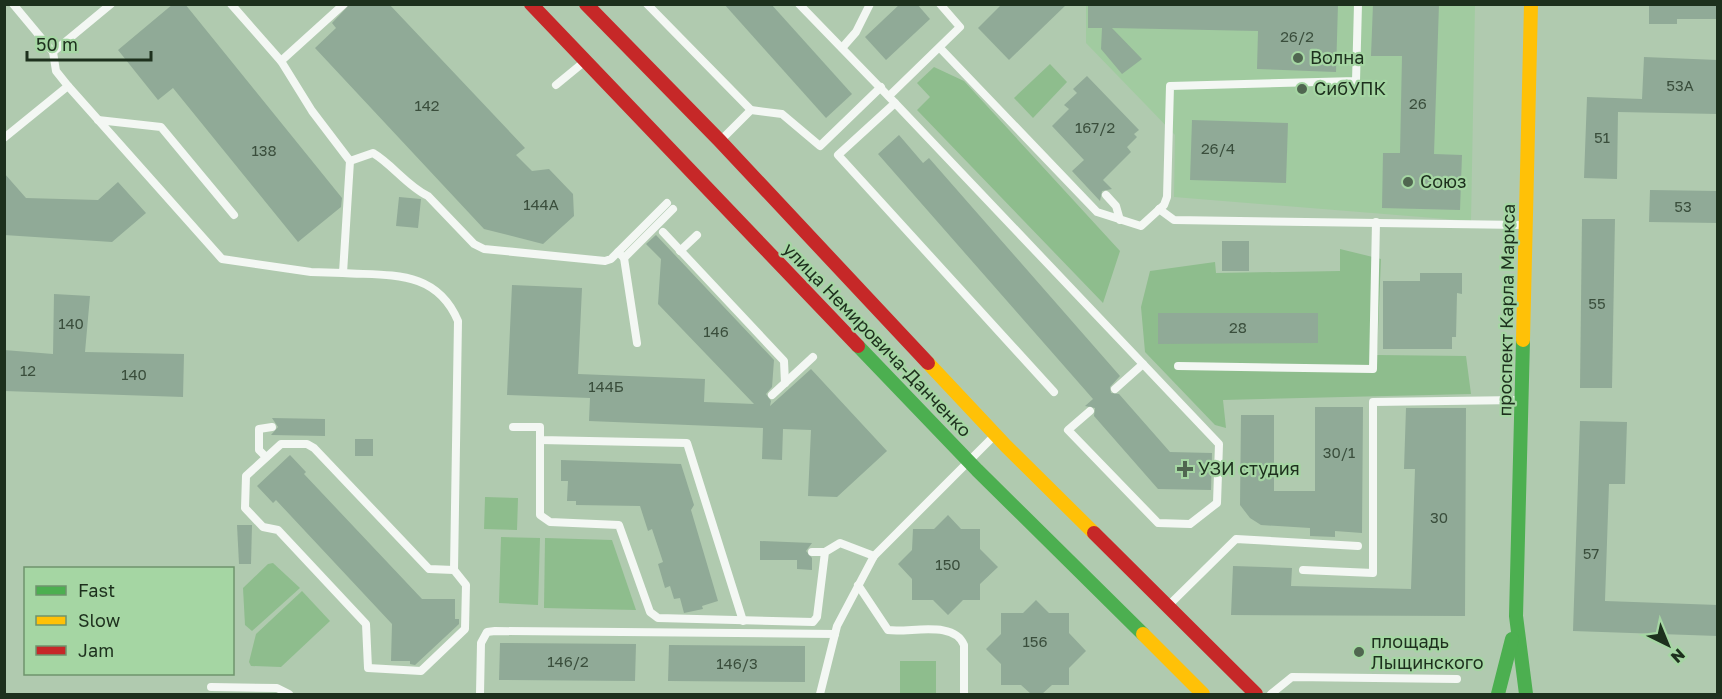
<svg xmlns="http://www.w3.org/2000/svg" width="1722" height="699" font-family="'Golos Text',sans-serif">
<rect width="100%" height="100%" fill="#b0caaf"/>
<!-- built -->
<path fill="#a1cba0" d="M 1086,5 L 1475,5 L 1471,221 L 1174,197 L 1175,135 L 1086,43 Z"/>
<!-- green -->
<g fill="#8ebd8d">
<path d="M 1050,64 L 1067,82 L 1033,118 L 1014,98 Z"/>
<path d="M 934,67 L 964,81 L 1120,251 L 1103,303 L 917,110 L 930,97 L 917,83 Z"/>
<path d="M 1340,249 L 1381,259 L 1377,355 L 1466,356 L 1471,394 L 1223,400 L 1226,428 L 1215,425 L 1145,352 L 1141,307 L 1150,271 L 1215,262 L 1216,273 L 1340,271 Z"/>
<path d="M 485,497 L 518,498 L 517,530 L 484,529 Z"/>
<path d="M 501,537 L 540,538 L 538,605 L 499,603 Z"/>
<path d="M 545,538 L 612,540 L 636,610 L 544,608 Z"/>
<path d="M 273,563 L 300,588 L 252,631 L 245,625 L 243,588 L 268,564 Z"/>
<path d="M 302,591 L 330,621 L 281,667 L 251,666 L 249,662 L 256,634 Z"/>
<rect x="900" y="661" width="36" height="33"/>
</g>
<!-- building -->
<g fill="#90aa97">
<path d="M 173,4 L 185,4 L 342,198 L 341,207 L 298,242 L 173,88 L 158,100 L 118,50 Z"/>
<path d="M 350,4 L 389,4 L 525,148 L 516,155 L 532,171 L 549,169 L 573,194 L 574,216 L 543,244 L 484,229 L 315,48 L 336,28 L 332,23 Z"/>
<path d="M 724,4 L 771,4 L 852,94 L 826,118 Z"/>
<path d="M 900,4 L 917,4 L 930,19 L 886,60 L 865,37 Z"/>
<path d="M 1002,4 L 1067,4 L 1009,60 L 978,28 Z"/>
<path d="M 1088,4 L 1338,4 L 1336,72 L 1257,69 L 1258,31 L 1112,28 L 1142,59 L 1122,74 L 1101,49 L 1102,28 L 1088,28 Z"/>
<path d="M 1373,4 L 1439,4 L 1434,154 L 1462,155 L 1460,210 L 1382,208 L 1383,153 L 1400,153 L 1402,56 L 1371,56 Z"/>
<path d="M 1649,4 L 1718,4 L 1718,19 L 1677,19 L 1677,24 L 1649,24 Z"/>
<path d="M 1644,57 L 1718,60 L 1718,114 L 1618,112 L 1617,179 L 1584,178 L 1587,97 L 1642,99 Z"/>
<path d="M 1087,76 L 1139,130 L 1134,134 L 1137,137 L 1127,147 L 1131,152 L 1103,180 L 1112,189 L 1102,191 L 1100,201 L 1072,171 L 1084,160 L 1052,126 L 1069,109 L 1064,105 L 1077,93 L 1073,89 Z"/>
<path d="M 1192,120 L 1288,123 L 1286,183 L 1190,180 Z"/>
<path d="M 899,135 L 923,163 L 929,158 L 1120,376 L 1110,387 L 1111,393 L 1119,394 L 1170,452 L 1212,453 L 1211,490 L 1158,489 L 1094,416 L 1095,408 L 1085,406 L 1093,399 L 878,154 Z"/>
<path d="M 4,173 L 26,198 L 98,200 L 118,182 L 146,213 L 112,242 L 4,235 Z"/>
<path d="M 1650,190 L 1718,191 L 1718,223 L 1649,222 Z"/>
<path d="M 399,197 L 421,199 L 418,228 L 396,226 Z"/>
<path d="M 1582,219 L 1615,219 L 1612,388 L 1580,388 Z"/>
<path d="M 656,235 L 774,360 L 772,387 L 766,394 L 771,401 L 770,406 L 811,369 L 887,451 L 837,497 L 808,496 L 811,430 L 783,429 L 782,460 L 762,459 L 763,428 L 589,421 L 590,398 L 507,395 L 512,285 L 582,288 L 578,374 L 705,379 L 704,402 L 754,404 L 658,304 L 661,259 L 646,244 Z"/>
<rect x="1222" y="241" width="27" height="30"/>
<path d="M 1420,273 L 1462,273 L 1462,294 L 1457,293 L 1456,337 L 1452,337 L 1452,349 L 1383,349 L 1383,281 L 1420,281 Z"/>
<path d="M 54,294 L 90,296 L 85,352 L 184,354 L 183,397 L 4,391 L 4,350 L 53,354 Z"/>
<path d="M 1158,313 L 1318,313 L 1318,343 L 1158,344 Z"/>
<path d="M 1315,407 L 1363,407 L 1362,533 L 1335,531 L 1335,537 L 1310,536 L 1310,528 L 1261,525 L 1250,518 L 1240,505 L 1241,415 L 1274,415 L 1274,491 L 1315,491 Z"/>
<path d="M 1406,408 L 1466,408 L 1465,616 L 1231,615 L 1233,566 L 1292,568 L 1291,586 L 1411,589 L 1415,469 L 1404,469 Z"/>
<path d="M 272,418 L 325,419 L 325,436 L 271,435 L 278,427 Z"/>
<path d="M 1580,421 L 1627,422 L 1625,484 L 1609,484 L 1605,601 L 1718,605 L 1718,636 L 1573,631 Z"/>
<rect x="355" y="439" width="18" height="17"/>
<path d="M 290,455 L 306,472 L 304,474 L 422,599 L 455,599 L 455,619 L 459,619 L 459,624 L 415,665 L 410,664 L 410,661 L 391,661 L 392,624 L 276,500 L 273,503 L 257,486 Z"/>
<path d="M 561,460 L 681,464 L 694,505 L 691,510 L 718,601 L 702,606 L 703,609 L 684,613 L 680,598 L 674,599 L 670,586 L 665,588 L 658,564 L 663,562 L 652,529 L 648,531 L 640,506 L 576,505 L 576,501 L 567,501 L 568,481 L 561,481 Z"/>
<path d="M 948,515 L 961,529 L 980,529 L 980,549 L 998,567 L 980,584 L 980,600 L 963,600 L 948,615 L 933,600 L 912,600 L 912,579 L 898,564 L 912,550 L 913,529 L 934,529 Z"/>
<path d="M 237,525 L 252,525 L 251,564 L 239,564 Z"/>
<path d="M 760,541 L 812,543 L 806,551 L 812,558 L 812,570 L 797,569 L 797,560 L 760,560 Z"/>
<path d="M 1036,600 L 1049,613 L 1069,613 L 1069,633 L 1086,651 L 1069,668 L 1069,685 L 1052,685 L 1042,694 L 1031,694 L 1021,685 L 1001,685 L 1001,664 L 986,649 L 1001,634 L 1001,613 L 1023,613 Z"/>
<path d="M 500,643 L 636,644 L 635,681 L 499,680 Z"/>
<path d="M 669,645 L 805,646 L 805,682 L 668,681 Z"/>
</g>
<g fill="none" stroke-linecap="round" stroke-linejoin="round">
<!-- lane -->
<g stroke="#f3f7f3" stroke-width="8">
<path d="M 13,4 L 53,52 L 56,71 L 68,86 L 222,259 L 311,272 L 343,273 L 350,161 L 312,111 L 281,61"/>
<path d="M 231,4 L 281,61 L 344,4"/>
<path d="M 647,4 L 751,110"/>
<path d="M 799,4 L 895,103 L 838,155 L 1054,392"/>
<path d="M 842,48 L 856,32 L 870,4"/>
<path d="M 940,48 L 1097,212 L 1141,226 L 1164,205 L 1167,197 L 1170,86 L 1356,81 L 1358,4"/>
<path d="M 53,52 L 111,4"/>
<path d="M 556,85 L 584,62"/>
<path d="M 889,96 L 960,27 L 940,4"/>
<path d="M 895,103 L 1219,444 L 1217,503 L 1190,524 L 1158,523 L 1068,430 L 1090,411"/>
<path d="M 98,120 L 161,127 L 234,215"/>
<path d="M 4,138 L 68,86"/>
<path d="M 721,140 L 751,110 L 782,114 L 820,146 L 881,87"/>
<path d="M 350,161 L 373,153 C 393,165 407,186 428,196 L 474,244 L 484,249 L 605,261 L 611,259 L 667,203"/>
<path d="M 1106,195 L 1116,206 L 1120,220"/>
<path d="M 1159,209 L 1174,220 L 1522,225"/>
<path d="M 663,232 L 784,361 L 785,383"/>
<path d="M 680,251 L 697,235"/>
<path d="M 618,252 L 624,258 L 637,343"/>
<path d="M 624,258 L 673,209"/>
<path d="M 343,273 C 390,276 436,269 458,321 L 454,570"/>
<path d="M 1178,366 L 1373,369 L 1376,222"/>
<path d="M 1115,389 L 1143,364"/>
<path d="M 772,395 L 813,357"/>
<path d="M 513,427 L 540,427 L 540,440 L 687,443 L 743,621"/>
<path d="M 540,440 L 540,515 L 550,522 L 619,525 L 650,612 L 658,618 L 813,622 L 817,617 L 825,552 L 840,543 L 874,556"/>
<path d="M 281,444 L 307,444 L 314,448 L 429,569 L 454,570 L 466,585 L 465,629 L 421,671 L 368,668 L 366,624 L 278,530 L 263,527 L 245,508 L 246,476 Z"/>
<path d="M 266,457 L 259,450 L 259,429 L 272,427"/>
<path d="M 812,552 L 825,552"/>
<path d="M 1303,570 L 1373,573 L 1373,402 L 1519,400"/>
<path d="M 858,585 L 888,630 C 911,633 954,620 964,645 L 964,694"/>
<path d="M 1170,604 L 1236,539 L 1358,546"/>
<path d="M 211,687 L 277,688 L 289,694"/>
<path d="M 480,694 L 481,643 L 487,632 L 495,631 L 835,634"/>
<path d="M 820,694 L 837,626 L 874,556 L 994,436"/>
<path d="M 1271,694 L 1292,677 L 1457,679"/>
</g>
<!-- fast -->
<g stroke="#4caf50" stroke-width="14">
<path d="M 1523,340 L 1516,616 L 1526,694"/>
<path d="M 858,346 L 977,470 L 1143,634"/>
<path d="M 1498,694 L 1512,639"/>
</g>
<!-- slow -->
<g stroke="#ffc107" stroke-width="14">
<path d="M 1523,340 L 1531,4"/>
<path d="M 928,363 L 1006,446 L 1094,533"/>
<path d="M 1143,634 L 1203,694"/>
</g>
<!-- jam -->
<g stroke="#c62828" stroke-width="14">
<path d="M 531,4 L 858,346"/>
<path d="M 586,4 L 720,141 L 928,363"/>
<path d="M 1094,533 L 1256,694"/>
</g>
</g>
<!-- markers -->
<g fill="#506650" stroke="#a5d6a3" stroke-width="2">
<circle cx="1298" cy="58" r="6"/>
<circle cx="1302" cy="89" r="6"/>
<circle cx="1408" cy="182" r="6"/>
<path d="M1182 460h6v6h6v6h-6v6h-6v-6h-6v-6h6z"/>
<circle cx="1359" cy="652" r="6"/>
</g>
<g text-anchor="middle" stroke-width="4.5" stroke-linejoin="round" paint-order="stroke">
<!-- number labels -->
<g font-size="15" fill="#3a4e3c">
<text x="1297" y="42">26/2</text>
<text x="1680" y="91">53А</text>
<text x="1418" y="109">26</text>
<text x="427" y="111">142</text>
<text x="1095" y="133">167/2</text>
<text x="1602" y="143">51</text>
<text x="1218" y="154">26/4</text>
<text x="264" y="156">138</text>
<text x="541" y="210">144А</text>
<text x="1683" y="212">53</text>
<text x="1597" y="309">55</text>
<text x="71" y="329">140</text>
<text x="1238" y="333">28</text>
<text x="716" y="337">146</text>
<text x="28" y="376">12</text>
<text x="134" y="380">140</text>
<text x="606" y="392">144Б</text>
<text x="1339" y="458">30/1</text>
<text x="1439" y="523">30</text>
<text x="1591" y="559">57</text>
<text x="948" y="570">150</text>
<text x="1035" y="647">156</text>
<text x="568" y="667">146/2</text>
<text x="737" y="669">146/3</text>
</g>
<!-- poi labels -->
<g font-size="18" fill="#1d301d" stroke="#a5d6a3" text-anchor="start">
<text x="1310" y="64">Волна</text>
<text x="1314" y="95">СибУПК</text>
<text x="1420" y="188">Союз</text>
<text x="1198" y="475">УЗИ студия</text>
<text x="1371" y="648">площадь<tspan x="1371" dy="21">Лыщинского</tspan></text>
</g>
<!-- street labels -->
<g font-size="18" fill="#1d301d" stroke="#a5d6a3">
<text transform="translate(1507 310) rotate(-89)" y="6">проспект Карла Маркса</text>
<text transform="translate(877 340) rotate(46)" y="6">улица Немировича-Данченко</text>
</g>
</g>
<!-- border -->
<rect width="1722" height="699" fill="none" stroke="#1d301d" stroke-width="12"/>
<!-- legend -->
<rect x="24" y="567" width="210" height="108" fill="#a5d6a3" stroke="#6f946d" stroke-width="1.5"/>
<rect x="36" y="586" width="30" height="9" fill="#4caf50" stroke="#6f946d" stroke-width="1.5"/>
<text x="78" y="597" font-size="18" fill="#1d301d">Fast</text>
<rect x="36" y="616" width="30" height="9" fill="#ffc107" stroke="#6f946d" stroke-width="1.5"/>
<text x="78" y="627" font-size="18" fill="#1d301d">Slow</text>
<rect x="36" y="646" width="30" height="9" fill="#c62828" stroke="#6f946d" stroke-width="1.5"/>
<text x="78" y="657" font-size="18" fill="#1d301d">Jam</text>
<!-- north arrow -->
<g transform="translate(1668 645) rotate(137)" stroke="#a5d6a3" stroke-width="4.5" paint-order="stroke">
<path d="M0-4.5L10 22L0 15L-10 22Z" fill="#1d301d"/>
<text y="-9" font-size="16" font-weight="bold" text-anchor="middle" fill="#1d301d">N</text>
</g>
<!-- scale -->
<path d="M27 51v9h124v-9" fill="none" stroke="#1d301d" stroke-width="3"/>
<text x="36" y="51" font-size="18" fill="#1d301d" stroke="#a5d6a3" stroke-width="4.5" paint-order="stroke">50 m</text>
</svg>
